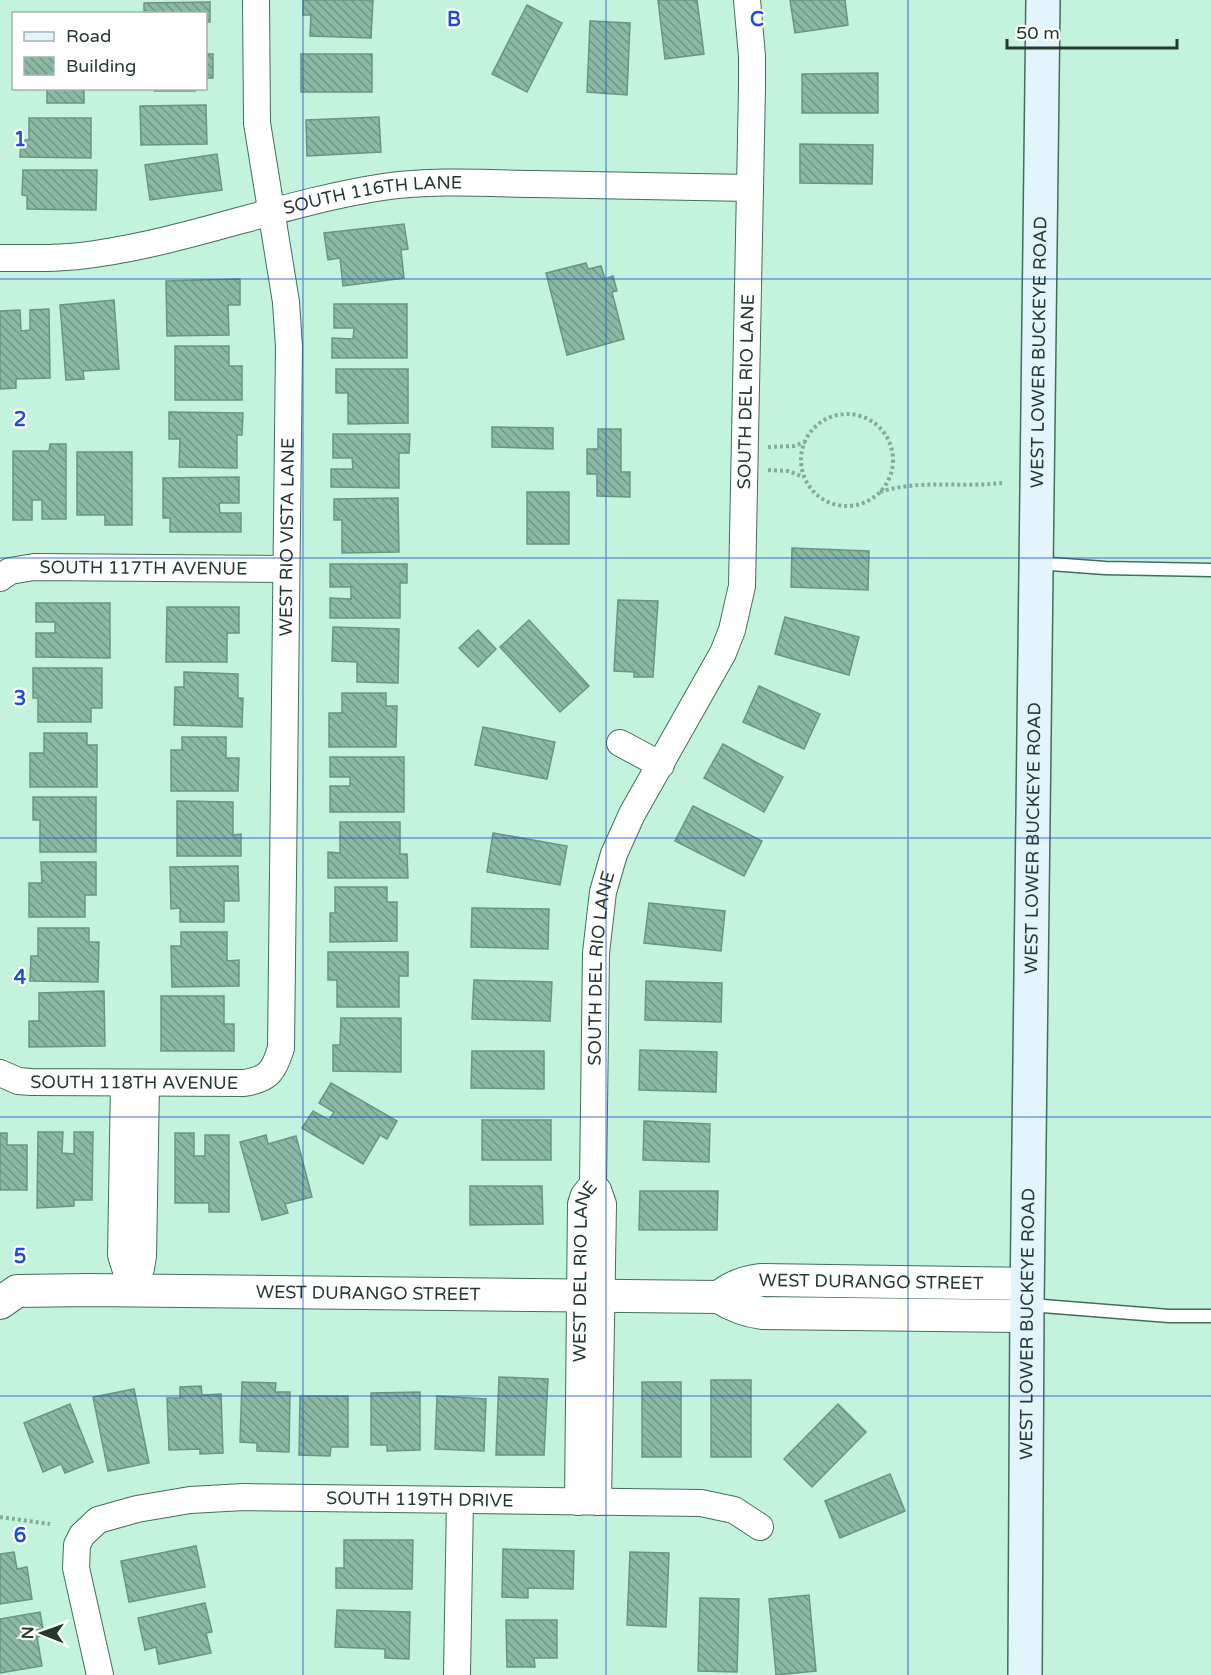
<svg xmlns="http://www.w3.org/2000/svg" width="1211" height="1675" font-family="'Varela Round',sans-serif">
<defs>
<pattern id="building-back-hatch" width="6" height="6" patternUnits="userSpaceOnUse" patternTransform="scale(1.5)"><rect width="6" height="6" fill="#8bb9a4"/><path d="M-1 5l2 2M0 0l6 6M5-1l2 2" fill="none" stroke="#719786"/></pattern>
</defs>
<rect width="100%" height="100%" fill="#c3f2dd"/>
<!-- building -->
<g fill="url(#building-back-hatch)" stroke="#699682" stroke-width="1.5">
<path d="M 303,0 L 373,0 L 371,38 L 310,36 L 311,15 L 303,15 Z"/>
<path d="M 658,0 L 697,0 L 704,54 L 665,59 Z"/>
<path d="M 790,0 L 845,0 L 848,25 L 795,33 Z"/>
<path d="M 210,2 L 210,22 L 206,22 L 206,14 L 144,14 L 144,3 Z"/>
<path d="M 527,5 L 562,23 L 527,92 L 492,74 Z"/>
<path d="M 590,21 L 630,23 L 627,95 L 587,92 Z"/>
<rect x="206" y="54" width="7" height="24"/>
<rect x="301" y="54" width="71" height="38"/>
<path d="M 878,73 L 878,113 L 802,113 L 802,74 Z"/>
<path d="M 24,88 L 84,88 L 84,103 L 47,103 L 47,89 Z"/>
<rect x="154" y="88" width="41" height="3"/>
<path d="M 206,105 L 207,144 L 141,145 L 140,106 Z"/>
<path d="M 379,117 L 381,152 L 307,156 L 306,120 Z"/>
<path d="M 29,118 L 91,118 L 91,158 L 20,157 L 21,140 L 29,140 Z"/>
<path d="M 800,144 L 873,145 L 872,184 L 800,183 Z"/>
<path d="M 217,154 L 222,190 L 150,200 L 145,165 Z"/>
<path d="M 23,170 L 97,170 L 96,210 L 27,209 L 27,196 L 22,195 Z"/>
<path d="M 404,224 L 408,249 L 401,250 L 404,278 L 343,286 L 340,258 L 328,260 L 324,233 Z"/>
<path d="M 586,263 L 588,269 L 601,266 L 605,279 L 613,276 L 617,291 L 612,292 L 624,339 L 567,355 L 546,273 Z"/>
<path d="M 240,279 L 240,305 L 228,305 L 229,335 L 167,336 L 166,281 Z"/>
<path d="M 114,300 L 119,369 L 83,371 L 84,379 L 66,380 L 60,305 Z"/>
<path d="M 334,304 L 407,304 L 407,358 L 332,358 L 332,338 L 353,339 L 354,328 L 334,328 Z"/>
<path d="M 49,309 L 50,378 L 16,379 L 16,388 L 0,389 L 0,311 L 20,310 L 21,331 L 30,330 L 30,310 Z"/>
<path d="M 175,346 L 229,346 L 229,366 L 242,366 L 242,400 L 175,400 Z"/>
<path d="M 336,369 L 408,369 L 408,423 L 348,424 L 348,393 L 336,393 Z"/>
<path d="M 169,412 L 243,413 L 242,435 L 237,435 L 237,468 L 179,467 L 180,439 L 169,439 Z"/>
<path d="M 492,427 L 553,428 L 553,449 L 492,447 Z"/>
<path d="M 598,429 L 621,429 L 621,472 L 630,472 L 630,497 L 597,496 L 597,474 L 587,474 L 587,449 L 598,449 Z"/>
<path d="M 333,434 L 410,434 L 409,453 L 399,453 L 399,488 L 331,487 L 331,469 L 353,469 L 352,458 L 333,458 Z"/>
<path d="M 50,444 L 66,444 L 66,519 L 42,519 L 42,500 L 32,500 L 32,520 L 13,520 L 13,451 L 49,451 Z"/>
<path d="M 77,452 L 132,452 L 132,525 L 105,525 L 105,515 L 77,515 Z"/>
<path d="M 239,477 L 239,503 L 219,503 L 220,513 L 241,513 L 241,532 L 170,532 L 170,518 L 163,518 L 163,478 Z"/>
<rect x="527" y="492" width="42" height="52"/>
<path d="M 398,498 L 399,552 L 342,553 L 342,520 L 334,520 L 334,499 Z"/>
<path d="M 792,548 L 869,551 L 868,590 L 791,587 Z"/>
<path d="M 330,564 L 407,564 L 407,583 L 400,583 L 400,618 L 330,618 L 330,598 L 351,599 L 351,587 L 330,587 Z"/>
<path d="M 618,600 L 658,601 L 653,677 L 634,677 L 634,672 L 614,671 Z"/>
<path d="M 36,603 L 110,603 L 110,658 L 36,657 L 36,633 L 55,633 L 55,622 L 36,622 Z"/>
<path d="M 167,607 L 239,607 L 239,633 L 227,633 L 227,662 L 166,662 Z"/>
<path d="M 785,617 L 859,637 L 849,675 L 775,654 Z"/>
<path d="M 529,620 L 589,686 L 560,712 L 500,647 Z"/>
<path d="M 333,627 L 399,629 L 398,683 L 357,682 L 357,662 L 332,661 Z"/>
<path d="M 478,630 L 496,649 L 478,667 L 459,648 Z"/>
<path d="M 33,668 L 102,668 L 102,708 L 91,708 L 91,722 L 38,722 L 38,698 L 33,698 Z"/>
<path d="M 184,672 L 238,674 L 238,698 L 243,698 L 242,727 L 174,725 L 175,687 L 184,687 Z"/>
<path d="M 759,686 L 820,714 L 804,749 L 743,722 Z"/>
<path d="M 342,693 L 386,693 L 386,706 L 397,706 L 396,747 L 329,747 L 329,713 L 342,713 Z"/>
<path d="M 483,727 L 555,742 L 547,779 L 475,765 Z"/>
<path d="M 44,733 L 87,733 L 87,745 L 97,745 L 97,787 L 30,787 L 30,753 L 44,753 Z"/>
<path d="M 182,737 L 226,737 L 226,758 L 239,758 L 238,791 L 171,791 L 171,750 L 182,750 Z"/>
<path d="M 723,744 L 783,777 L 764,812 L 704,778 Z"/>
<path d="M 330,757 L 404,757 L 404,812 L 330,812 L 330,786 L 350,786 L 350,777 L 330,777 Z"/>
<path d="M 33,797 L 96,797 L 96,852 L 40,852 L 40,820 L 33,820 Z"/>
<path d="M 177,801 L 233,802 L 233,835 L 241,834 L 241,856 L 177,856 Z"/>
<path d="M 693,806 L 762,841 L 744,876 L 675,841 Z"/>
<path d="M 340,822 L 400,822 L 400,854 L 407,854 L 408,878 L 328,878 L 328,852 L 340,853 Z"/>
<path d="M 493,833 L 567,846 L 560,885 L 487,872 Z"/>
<path d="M 41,862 L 96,862 L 96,895 L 85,895 L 85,917 L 29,917 L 29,883 L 42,883 Z"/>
<path d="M 238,866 L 239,901 L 224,901 L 224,922 L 180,922 L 180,908 L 171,909 L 170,867 Z"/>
<path d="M 335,887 L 387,887 L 387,902 L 397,902 L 397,941 L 330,942 L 330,913 L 335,913 Z"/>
<path d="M 649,903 L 725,911 L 721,951 L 644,943 Z"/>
<path d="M 472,908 L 549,909 L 548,949 L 471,947 Z"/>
<path d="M 38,928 L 89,928 L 89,942 L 99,942 L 98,982 L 30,981 L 31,956 L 38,956 Z"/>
<path d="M 181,932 L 227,932 L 227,961 L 239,960 L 239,986 L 172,987 L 171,946 L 181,946 Z"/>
<path d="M 328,952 L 408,952 L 408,976 L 399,976 L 399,1007 L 337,1007 L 337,980 L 328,980 Z"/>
<path d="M 474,980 L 552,982 L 550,1021 L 472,1019 Z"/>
<path d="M 646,981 L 722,983 L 721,1022 L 645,1020 Z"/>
<path d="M 104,991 L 105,1046 L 29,1047 L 29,1021 L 39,1021 L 39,993 Z"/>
<path d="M 161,996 L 224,996 L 224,1024 L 234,1024 L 234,1051 L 161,1051 Z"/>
<path d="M 341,1018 L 401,1018 L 401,1072 L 333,1071 L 333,1045 L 340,1045 Z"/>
<path d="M 640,1050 L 717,1052 L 716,1092 L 639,1090 Z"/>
<path d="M 472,1051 L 544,1051 L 544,1089 L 471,1088 Z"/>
<path d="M 331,1083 L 397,1121 L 387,1139 L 380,1135 L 363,1164 L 302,1128 L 313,1111 L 329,1120 L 334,1112 L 319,1103 Z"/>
<rect x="482" y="1120" width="69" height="40"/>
<path d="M 644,1121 L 710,1124 L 709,1162 L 643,1160 Z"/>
<path d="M 38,1132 L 63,1132 L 62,1153 L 74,1154 L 74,1132 L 93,1132 L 92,1200 L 74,1200 L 74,1206 L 37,1208 Z"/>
<path d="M 0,1133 L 7,1133 L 7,1145 L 27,1145 L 27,1190 L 0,1190 Z"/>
<path d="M 175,1133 L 194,1133 L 194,1156 L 205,1156 L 205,1135 L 229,1135 L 229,1212 L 209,1212 L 209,1203 L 175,1203 Z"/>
<path d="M 266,1135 L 268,1144 L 296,1136 L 312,1197 L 285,1204 L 288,1213 L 262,1220 L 240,1142 Z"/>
<path d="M 470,1186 L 542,1186 L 543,1224 L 470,1225 Z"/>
<path d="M 640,1191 L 718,1191 L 717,1230 L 639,1230 Z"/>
<path d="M 499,1377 L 548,1379 L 544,1455 L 496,1455 Z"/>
<rect x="711" y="1380" width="40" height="77"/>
<path d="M 242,1382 L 276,1383 L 275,1392 L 290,1392 L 289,1452 L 257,1451 L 257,1443 L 240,1442 Z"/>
<rect x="642" y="1382" width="39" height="75"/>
<path d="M 201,1386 L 202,1395 L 221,1394 L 223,1453 L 200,1454 L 200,1449 L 169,1450 L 167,1398 L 180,1398 L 180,1387 Z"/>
<path d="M 134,1389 L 149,1463 L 108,1471 L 93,1397 Z"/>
<path d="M 420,1392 L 420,1450 L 387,1451 L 387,1445 L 371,1445 L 371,1393 Z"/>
<path d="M 300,1396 L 348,1396 L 348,1447 L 331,1447 L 330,1456 L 299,1455 Z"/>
<path d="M 437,1396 L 486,1399 L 484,1451 L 435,1449 Z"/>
<path d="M 70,1404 L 93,1462 L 65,1473 L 61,1464 L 43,1472 L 24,1423 Z"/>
<path d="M 838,1404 L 866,1432 L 812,1487 L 784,1459 Z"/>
<path d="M 890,1474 L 905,1511 L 840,1538 L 825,1501 Z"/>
<path d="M 344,1540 L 413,1540 L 412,1589 L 336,1588 L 336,1568 L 344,1568 Z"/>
<path d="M 196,1546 L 205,1587 L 129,1602 L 121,1561 Z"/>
<path d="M 503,1549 L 574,1551 L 573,1589 L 528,1588 L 528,1598 L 502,1597 Z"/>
<path d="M 14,1552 L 17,1569 L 27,1567 L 32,1599 L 0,1604 L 0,1554 Z"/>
<path d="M 630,1552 L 669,1553 L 666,1627 L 627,1625 Z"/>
<path d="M 809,1595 L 816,1671 L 776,1675 L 769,1599 Z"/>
<path d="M 700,1598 L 739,1599 L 737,1672 L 698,1671 Z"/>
<path d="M 205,1603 L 212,1632 L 206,1633 L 211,1653 L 159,1664 L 156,1647 L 145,1650 L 138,1618 Z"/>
<path d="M 337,1610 L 410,1612 L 409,1659 L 385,1658 L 385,1649 L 335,1647 Z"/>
<path d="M 40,1612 L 44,1635 L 37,1637 L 42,1666 L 0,1673 L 0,1619 Z"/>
<path d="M 506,1620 L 557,1620 L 557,1658 L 534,1658 L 535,1667 L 507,1667 Z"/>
</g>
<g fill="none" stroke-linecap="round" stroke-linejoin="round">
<defs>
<g id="service">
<path d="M 1037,563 L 1105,568 L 1211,570"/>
<path d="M 1030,1305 L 1169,1316 L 1211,1316"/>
</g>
<g id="minor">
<path id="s1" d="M 0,258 C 32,258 64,259 95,254 C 193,240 285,202 383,187 C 432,180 483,183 532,184 C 605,185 678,187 750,188"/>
<path id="s2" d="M 0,578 L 10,571 L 34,567 L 286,569"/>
<path d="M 620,743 L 661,765"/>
<path id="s3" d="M 0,1073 L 18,1081 L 31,1082 L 244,1083 C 269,1079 274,1071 281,1048 L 289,347 L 286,302 L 257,123 L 256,0"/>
<path d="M 124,1083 L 121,1255 L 132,1290"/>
<path id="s4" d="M 593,1184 L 596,953 L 603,892 L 614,854 L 632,814 L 723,653 L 732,630 L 742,586 L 752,88 L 752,56 L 747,0"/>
<path d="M 593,1184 L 598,1190 L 603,1204 L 598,1502"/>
<path d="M 132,1290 L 141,1268 L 143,1256 L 146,1083"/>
<path id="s5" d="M 578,1502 L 581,1204 L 584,1195 L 593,1184"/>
<path id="s6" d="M 100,1675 L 76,1568 L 77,1545 L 82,1535 L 98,1520 L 137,1509 L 190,1500 L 244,1497 L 701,1503 L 734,1510 L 760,1527"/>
<path d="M 457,1675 L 460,1500"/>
</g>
<g id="tertiary">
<path id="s7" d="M 719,1297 C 733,1286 745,1282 762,1280 L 1027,1284"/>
<path id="s8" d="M 0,1303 L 17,1291 L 88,1290 L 719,1297 C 733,1306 746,1311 763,1313 L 1027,1316"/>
</g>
<g id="secondary">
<path id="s9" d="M 1025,1675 L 1027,1305 L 1043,0"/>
</g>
</defs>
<!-- service casing -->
<use href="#service" stroke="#436e5c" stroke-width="15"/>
<!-- minor casing -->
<use href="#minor" stroke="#436e5c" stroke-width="28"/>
<!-- tertiary casing -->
<use href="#tertiary" stroke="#436e5c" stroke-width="34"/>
<!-- secondary casing -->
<use href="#secondary" stroke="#436e5c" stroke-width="36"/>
<!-- path -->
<g stroke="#86aa99" stroke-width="4" stroke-dasharray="3 3" stroke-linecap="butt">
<circle cx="847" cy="460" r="46"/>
<path d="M 768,447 L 794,446 L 805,442"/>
<path d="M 768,470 L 788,471 L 804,477"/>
<path d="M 880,492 C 920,479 961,488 1002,483"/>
<path d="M 0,1517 L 50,1524"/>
</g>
<!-- service -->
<use href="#service" stroke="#fff" stroke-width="12"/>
<!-- minor -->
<use href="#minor" stroke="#fff" stroke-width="26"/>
<!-- tertiary -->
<use href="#tertiary" stroke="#fff" stroke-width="32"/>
<!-- secondary -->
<use href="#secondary" stroke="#e2f5fd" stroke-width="33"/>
</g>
<!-- grid -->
<path fill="none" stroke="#1d4ed8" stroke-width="1.5" stroke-opacity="0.55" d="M 303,0 L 303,1675M 606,0 L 606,1675M 908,0 L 908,1675M 0,279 L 1211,279M 0,558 L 1211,558M 0,838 L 1211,838M 0,1117 L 1211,1117M 0,1396 L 1211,1396"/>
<g text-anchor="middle" stroke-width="4.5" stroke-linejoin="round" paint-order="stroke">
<!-- street labels -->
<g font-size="18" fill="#263930" stroke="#fff">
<text dy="6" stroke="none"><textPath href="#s1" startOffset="380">SOUTH 116TH LANE</textPath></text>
<text dy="6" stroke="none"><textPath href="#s9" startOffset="1323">WEST LOWER BUCKEYE ROAD</textPath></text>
<text dy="6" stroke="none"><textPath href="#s4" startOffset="825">SOUTH DEL RIO LANE</textPath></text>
<text dy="6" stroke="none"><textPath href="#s3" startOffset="812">WEST RIO VISTA LANE</textPath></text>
<text dy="6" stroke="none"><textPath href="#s2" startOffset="146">SOUTH 117TH AVENUE</textPath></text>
<text dy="6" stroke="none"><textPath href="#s9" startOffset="837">WEST LOWER BUCKEYE ROAD</textPath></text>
<text dy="6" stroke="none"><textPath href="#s4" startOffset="216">SOUTH DEL RIO LANE</textPath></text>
<text dy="6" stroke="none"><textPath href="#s3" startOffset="136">SOUTH 118TH AVENUE</textPath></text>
<text dy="6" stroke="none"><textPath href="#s5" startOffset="231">WEST DEL RIO LANE</textPath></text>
<text dy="6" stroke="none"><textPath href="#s7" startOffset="156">WEST DURANGO STREET</textPath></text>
<text dy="6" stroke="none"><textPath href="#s8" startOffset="372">WEST DURANGO STREET</textPath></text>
<text dy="6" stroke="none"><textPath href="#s9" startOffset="351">WEST LOWER BUCKEYE ROAD</textPath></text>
<text dy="6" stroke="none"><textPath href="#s6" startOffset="490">SOUTH 119TH DRIVE</textPath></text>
</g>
</g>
<g font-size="20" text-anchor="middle" font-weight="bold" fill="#1d4ed8" stroke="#fff" stroke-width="4.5" stroke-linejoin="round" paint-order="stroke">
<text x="454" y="26">B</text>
<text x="757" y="26">C</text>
<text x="20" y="146">1</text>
<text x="20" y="426">2</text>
<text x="20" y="705">3</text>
<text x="20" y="984">4</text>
<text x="20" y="1263">5</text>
<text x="20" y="1542">6</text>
</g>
<!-- legend -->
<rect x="12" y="12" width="195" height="78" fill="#ffffff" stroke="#a8b0ac" stroke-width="1.5"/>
<rect x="24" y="32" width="30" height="9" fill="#e2f5fd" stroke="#a8b0ac" stroke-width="1.5"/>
<text x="66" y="42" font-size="18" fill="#263930">Road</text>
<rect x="24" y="57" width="30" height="18" fill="url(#building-back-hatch)" stroke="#a8b0ac" stroke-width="1.5"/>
<text x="66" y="72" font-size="18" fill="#263930">Building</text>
<!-- north arrow -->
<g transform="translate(42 1633) rotate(271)" stroke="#ffffff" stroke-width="4.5" paint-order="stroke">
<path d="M0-4.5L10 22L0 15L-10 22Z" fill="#263930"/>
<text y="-9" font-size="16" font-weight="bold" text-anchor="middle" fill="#263930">N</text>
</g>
<!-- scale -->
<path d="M1007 39v9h170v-9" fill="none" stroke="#263930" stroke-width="3"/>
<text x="1016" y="39" font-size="18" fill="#263930" stroke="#ffffff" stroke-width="4.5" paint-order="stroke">50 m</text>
</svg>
